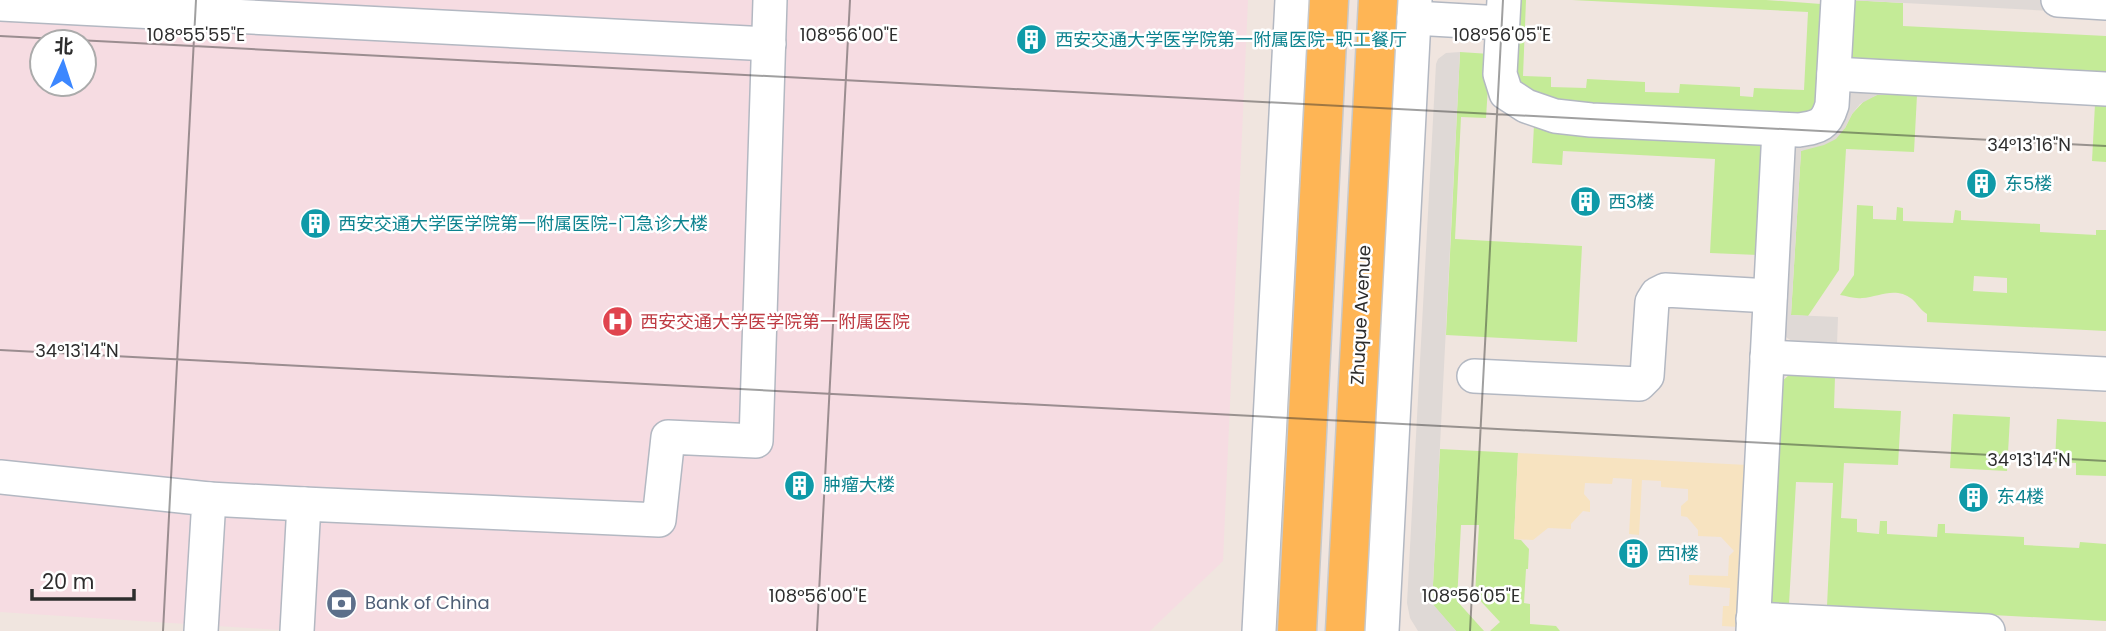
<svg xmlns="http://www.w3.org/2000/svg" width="2106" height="631" font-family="Poppins,'Noto Sans SC',sans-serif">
<rect width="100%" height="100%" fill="#f0e5df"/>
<!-- medical -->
<path fill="#f6dce2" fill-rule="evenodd" d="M 0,0 L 1248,0 L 1223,561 L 1150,631 L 296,631 L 0,612 ZM 42,42 L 84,42 L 84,84 L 42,84 Z"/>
<!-- green -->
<g fill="#c4eb97" fill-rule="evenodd">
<path d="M 1515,0 L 1526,0 L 1523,76 L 1551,77 L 1551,87 L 1586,88 L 1587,79 L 1645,82 L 1645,92 L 1679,93 L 1680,84 L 1740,87 L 1740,96 L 1753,97 L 1754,88 L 1804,90 L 1808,12 L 1572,0 L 1766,0 L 1821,4 L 1817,114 L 1572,107 L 1517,87 Z"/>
<path d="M 1849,0 L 1903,3 L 1903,26 L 2106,36 L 2106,78 L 1846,64 Z"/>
<path d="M 1460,52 L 1490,54 L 1486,118 L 1461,117 L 1455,239 L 1582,246 L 1577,342 L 1446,335 Z"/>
<path d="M 1891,94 L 1917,95 L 1914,152 L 1846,149 L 1839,270 L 1808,316 L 1791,315 L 1801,151 L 1845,128 L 1852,114 L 1865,100 L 1877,95 Z"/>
<path d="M 2095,104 L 2106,105 L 2106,162 L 2092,161 Z"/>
<path d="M 1534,125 L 1761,144 L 1763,150 L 1758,255 L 1710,253 L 1715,159 L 1563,151 L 1562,165 L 1532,163 Z"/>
<path d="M 1857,205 L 1873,206 L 1873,219 L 1896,220 L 1897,207 L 1903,208 L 1903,221 L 1953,223 L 1955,210 L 1961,211 L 1961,220 L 2040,224 L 2040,232 L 2096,235 L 2096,230 L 2106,230 L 2106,331 L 1927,322 L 1927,314 C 1920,310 1917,303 1912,299 C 1895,286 1879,297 1862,298 C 1855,299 1847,296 1840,295 L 1854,275 ZM 1974,276 L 2007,278 L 2007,293 L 1973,291 Z"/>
<path d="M 1789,375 L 1835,377 L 1834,408 L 1901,411 L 1898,465 L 1844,463 L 1841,518 L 1857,519 L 1857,532 L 1879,534 L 1880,521 L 1887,521 L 1887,534 L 1937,537 L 1938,524 L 1945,524 L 1945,533 L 2024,537 L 2024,545 L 2079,548 L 2080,542 L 2106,544 L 2106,621 L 1827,606 L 1833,483 L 1796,482 L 1789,604 L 1767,603 L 1780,383 Z"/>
<path d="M 1953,414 L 2010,417 L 2007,471 L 1950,468 Z"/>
<path d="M 2057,419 L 2106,422 L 2106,476 L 2076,475 L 2076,463 L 2055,462 Z"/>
<path d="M 1440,449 L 1518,453 L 1514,539 L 1521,540 L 1529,549 L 1528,569 L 1526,569 L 1524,603 L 1530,604 L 1530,624 L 1556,626 L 1560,631 L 1490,631 L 1500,622 L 1475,595 L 1479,525 L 1461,525 L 1457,601 L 1484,631 L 1456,631 L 1432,604 Z"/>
</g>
<!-- sand -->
<path fill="#f7e3c0" d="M 1518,453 L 1747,465 L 1738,627 L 1722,626 L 1723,606 L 1729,606 L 1730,588 L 1689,585 L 1689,575 L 1728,576 L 1729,556 L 1734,551 L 1721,537 L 1698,536 L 1698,530 L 1687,517 L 1681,516 L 1681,506 L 1688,500 L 1688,489 L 1661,487 L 1661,481 L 1642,480 L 1639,535 L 1629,534 L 1632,479 L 1613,478 L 1612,484 L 1585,483 L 1584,494 L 1590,501 L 1590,512 L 1583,511 L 1571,524 L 1571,529 L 1548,528 L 1533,540 L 1514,539 Z"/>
<!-- plaza -->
<g fill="#dfd9d6">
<path d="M 1849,0 L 2106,0 L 2106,14 Z"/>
<path d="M 1460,52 L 1432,603 L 1456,631 L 1418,631 L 1410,618 L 1407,603 L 1436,64 L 1438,59 L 1446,53 Z"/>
<path d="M 1846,64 L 1891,94 L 1877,95 L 1860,104 L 1852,114 L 1845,128 L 1836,139 L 1824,145 L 1801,151 L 1791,315 L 1838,317 L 1837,345 L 1793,342 L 1786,337 L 1782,329 L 1791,152 Z"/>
</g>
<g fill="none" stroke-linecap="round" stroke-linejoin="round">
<defs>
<g id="minor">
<path d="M 1504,0 L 1500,74 L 1506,93 L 1526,106 L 1555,116 L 1591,120 L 1799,130 C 1819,127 1826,125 1832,105 L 1838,0"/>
<path d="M 2058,0 L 2106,3"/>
<path d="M 0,4 L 769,44"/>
<path d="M 1414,18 L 1502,23"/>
<path d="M 1834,74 L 2106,89"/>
<path d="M 1767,357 L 2106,374"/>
<path d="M 1474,376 L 1639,384 L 1647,376 L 1652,302 L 1657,294 L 1665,290 L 1770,296"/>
<path d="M 0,477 L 209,499 L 201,631"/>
<path d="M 209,499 L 304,504"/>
<path d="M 1753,619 L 1988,631"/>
<path d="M 297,631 L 304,504 L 659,520 L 668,437 L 756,441 L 770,0"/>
<path d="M 1259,631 L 1292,0"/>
<path d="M 1382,631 L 1415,0"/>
<path d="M 1753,631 L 1779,130"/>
</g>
<g id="major">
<path d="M 1297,631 L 1329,0"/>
<path d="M 1345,631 L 1378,0"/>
</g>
</defs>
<!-- minor casing -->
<use href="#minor" stroke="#b3b8c2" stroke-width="36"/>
<!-- major casing -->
<use href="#major" stroke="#c8c8c8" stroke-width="41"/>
<!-- minor -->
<use href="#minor" stroke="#fff" stroke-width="33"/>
<!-- major -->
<use href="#major" stroke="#feb555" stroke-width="38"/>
</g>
<!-- ticks -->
<path fill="none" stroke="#2d2d2d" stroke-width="2" stroke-opacity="0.45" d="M 0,36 L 2106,146M 0,350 L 2106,461M 163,631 L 196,0M 817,631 L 850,0M 1470,631 L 1503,0"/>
<!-- icons -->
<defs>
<symbol id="building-disc" viewBox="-11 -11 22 22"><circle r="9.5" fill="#0f9aa8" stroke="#fff"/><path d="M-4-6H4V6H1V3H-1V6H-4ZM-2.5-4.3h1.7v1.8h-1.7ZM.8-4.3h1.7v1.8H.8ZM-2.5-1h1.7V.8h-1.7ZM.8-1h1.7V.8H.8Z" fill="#fff"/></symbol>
<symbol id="hospital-disc" viewBox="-11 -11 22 22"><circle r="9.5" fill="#e0444e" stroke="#fff"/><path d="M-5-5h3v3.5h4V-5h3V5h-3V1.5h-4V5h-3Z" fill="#fff"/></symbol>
<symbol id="bank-disc" viewBox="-11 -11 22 22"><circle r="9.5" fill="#5c6f8a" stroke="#fff"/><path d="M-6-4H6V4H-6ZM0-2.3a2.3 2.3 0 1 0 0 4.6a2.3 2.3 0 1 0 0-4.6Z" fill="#fff"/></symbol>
</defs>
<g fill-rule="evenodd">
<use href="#building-disc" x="1014" y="22" width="35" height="35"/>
<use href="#building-disc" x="1964" y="166" width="35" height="35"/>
<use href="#building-disc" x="1568" y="184" width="35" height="35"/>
<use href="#building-disc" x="298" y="206" width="35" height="35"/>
<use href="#hospital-disc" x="600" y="304" width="35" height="35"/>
<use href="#building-disc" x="782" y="468" width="35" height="35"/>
<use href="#building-disc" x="1956" y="480" width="35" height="35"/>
<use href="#building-disc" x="1616" y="536" width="35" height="35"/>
<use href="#bank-disc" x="324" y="586" width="35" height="35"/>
</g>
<g text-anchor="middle" stroke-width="5" stroke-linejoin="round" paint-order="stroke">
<!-- culture labels -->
<g font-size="18" fill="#0d838f" stroke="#fff" text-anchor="start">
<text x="1055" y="46">西安交通大学医学院第一附属医院-职工餐厅</text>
<text x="2005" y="190">东5楼</text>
<text x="1608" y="208">西3楼</text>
<text x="338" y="230">西安交通大学医学院第一附属医院-门急诊大楼</text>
<text x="823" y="491">肿瘤大楼</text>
<text x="1997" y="503">东4楼</text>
<text x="1657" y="560">西1楼</text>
</g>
<!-- street labels -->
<g font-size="18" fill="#2d2d2d" stroke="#fff">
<text transform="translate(1361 315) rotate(-87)" y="6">Zhuque Avenue</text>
</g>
<!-- health labels -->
<g font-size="18" fill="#be3a42" stroke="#fff" text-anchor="start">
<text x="640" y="328">西安交通大学医学院第一附属医院</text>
</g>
<!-- service labels -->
<g font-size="18" fill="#4e5e75" stroke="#fff" text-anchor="start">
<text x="365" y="609">Bank of China</text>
</g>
</g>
<g font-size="18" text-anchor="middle" fill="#2d2d2d" stroke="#fff" stroke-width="5" stroke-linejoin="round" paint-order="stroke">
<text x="196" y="41">108°55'55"E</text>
<text x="849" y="41">108°56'00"E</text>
<text x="1502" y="41">108°56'05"E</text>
<text x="2029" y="151">34°13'16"N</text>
<text x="77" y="357">34°13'14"N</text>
<text x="2029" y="466">34°13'14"N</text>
<text x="818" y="602">108°56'00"E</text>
<text x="1471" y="602">108°56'05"E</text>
</g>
<!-- north arrow -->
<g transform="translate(63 63) rotate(3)"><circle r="33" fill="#ffffff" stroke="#ababab" stroke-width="2"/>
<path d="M0-5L12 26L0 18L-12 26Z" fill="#3c87ff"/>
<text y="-10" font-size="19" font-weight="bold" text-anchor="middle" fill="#2d2d2d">北</text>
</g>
<!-- scale -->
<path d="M32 589v10h102v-10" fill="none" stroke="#2d2d2d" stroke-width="3.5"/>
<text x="42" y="589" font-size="21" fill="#2d2d2d" stroke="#ffffff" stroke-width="5" paint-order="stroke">20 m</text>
</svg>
